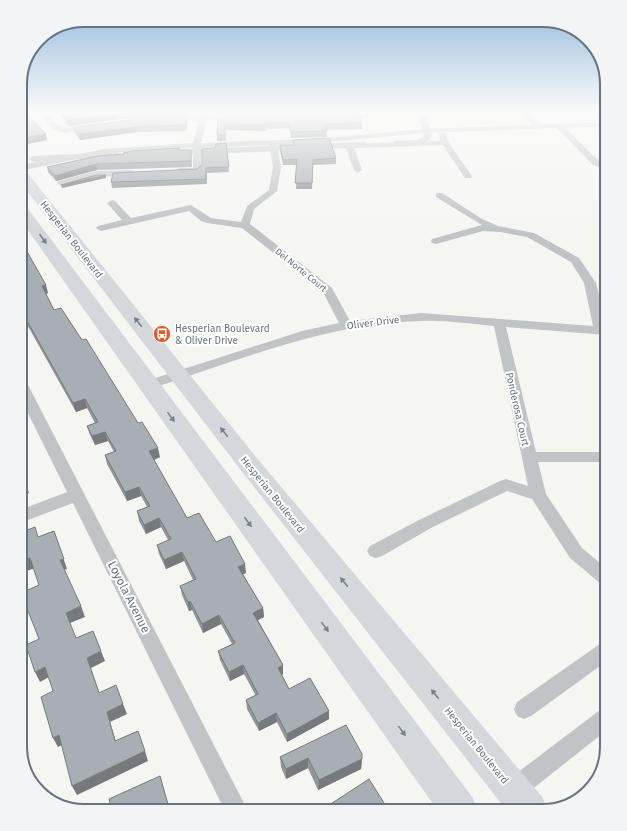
<svg xmlns="http://www.w3.org/2000/svg" width="627" height="831" font-family="'Fira Sans',sans-serif">
<rect width="100%" height="100%" fill="#f5f5f2"/>
<g fill="none" stroke-linecap="round" stroke-linejoin="round">
<!-- canal -->
<g fill="#bac4c8" fill-rule="evenodd">
<path d="M 417,113 L 425,113 L 432,136 C 424,147 407,148 394,145 L 394,141 L 417,140 L 424,136 Z"/>
<path d="M 365,142 L 369,145 L 368,147 L 171,156 L 167,153 L 171,150 Z"/>
<path d="M 118,152 L 122,155 L 121,157 L 33,162 L 29,159 L 33,156 Z"/>
</g>
<!-- street -->
<g fill="#c0c4c7" fill-rule="evenodd">
<path d="M 38,113 L 46,113 C 63,134 68,128 92,124 L 96,126 L 64,133 L 52,128 Z"/>
<path d="M 201,113 L 209,113 L 208,116 L 239,116 L 243,118 L 239,120 L 207,121 L 201,143 L 328,138 L 423,129 L 532,125 L 521,113 L 529,113 L 540,124 L 607,122 L 607,126 L 565,128 L 598,160 L 607,165 L 607,172 L 592,164 L 557,128 L 423,133 L 328,142 L 277,145 L 281,167 L 277,191 L 254,209 L 250,224 L 332,288 L 350,321 L 421,313 L 593,326 L 584,283 L 571,262 L 527,237 L 500,232 L 483,231 L 436,244 L 432,243 L 431,241 L 432,239 L 482,225 L 436,197 L 436,193 L 442,193 L 482,219 L 498,226 L 534,233 L 579,258 L 596,283 L 607,327 L 607,335 L 506,327 L 536,452 L 607,452 L 607,462 L 538,462 L 546,494 L 582,548 L 607,569 L 607,586 L 601,584 L 570,558 L 532,499 L 507,491 L 431,528 L 382,556 L 376,558 L 370,556 L 367,551 L 370,546 L 419,520 L 500,481 L 506,479 L 528,486 L 494,326 C 470,324 445,320 421,321 C 328,323 240,360 153,388 L 143,388 L 141,385 L 143,382 L 302,331 L 339,323 L 323,292 L 242,228 L 207,223 L 201,221 L 189,211 L 101,231 L 96,228 L 98,226 L 122,220 L 107,203 L 112,200 L 115,201 L 131,218 L 191,205 L 211,218 L 241,222 L 247,206 L 269,190 L 273,167 L 269,145 L 201,148 L 201,170 C 196,174 180,175 175,171 L 179,168 L 193,168 L 193,148 L 105,153 L 20,171 L 20,165 L 105,149 L 193,143 L 199,121 L 168,121 L 164,119 L 168,117 L 201,116 Z"/>
<path d="M 370,113 L 369,118 L 342,118 L 338,116 L 342,114 Z"/>
<path d="M 439,133 L 445,133 L 449,143 L 472,176 L 471,178 L 465,178 L 443,145 L 354,148 L 362,170 L 358,173 L 354,170 L 345,146 L 349,144 L 440,141 Z"/>
<path d="M 131,170 L 134,171 L 134,175 L 97,177 L 61,186 L 57,183 L 58,181 L 97,171 Z"/>
<path d="M 20,379 L 25,380 L 27,383 L 248,811 L 225,811 L 73,503 L 20,523 L 20,510 L 67,492 L 20,397 Z"/>
<path d="M 607,641 L 607,661 L 531,716 L 524,719 L 517,716 L 514,709 L 517,702 L 600,644 Z"/>
<path d="M 607,707 L 607,730 L 521,798 L 513,801 L 505,798 L 502,790 L 505,782 L 600,710 Z"/>
</g>
<!-- primary -->
<g fill="#d4d8dc" fill-rule="evenodd">
<path d="M 20,169 L 25,170 L 256,457 L 543,798 L 547,810 L 507,811 L 240,469 L 20,182 Z"/>
<path d="M 20,204 L 25,205 L 473,798 L 478,811 L 438,811 L 20,219 Z"/>
</g>
</g>
<!-- wall -->
<g fill="#90969b">
<path d="M 59,113 L 188,113 L 187,116 L 119,119 L 69,126 Z"/>
<path d="M 221,113 L 309,113 L 222,115 Z"/>
<path d="M 385,113 L 406,113 L 406,114 L 386,114 Z"/>
<path d="M 186,117 L 187,123 L 186,131 L 137,132 L 80,140 L 75,133 L 73,127 Z"/>
<path d="M 218,119 L 362,123 L 362,129 L 326,130 L 327,137 L 291,138 L 289,128 L 267,129 L 267,131 L 225,130 L 226,141 L 217,141 L 217,135 Z"/>
<path d="M 20,120 L 47,140 L 27,144 L 20,136 Z"/>
<path d="M 293,140 L 336,158 L 336,164 L 313,165 L 312,189 L 296,189 L 297,165 L 283,165 L 280,151 L 280,145 L 293,145 Z"/>
<path d="M 226,143 L 229,172 L 207,173 L 207,184 L 112,188 L 111,182 L 197,169 L 202,165 L 215,148 Z"/>
<path d="M 179,150 L 191,150 L 192,167 L 97,170 L 56,181 L 48,172 L 47,167 Z"/>
<path d="M 20,242 L 48,293 L 46,294 L 54,310 L 138,423 L 160,457 L 154,460 L 187,518 L 216,542 L 246,573 L 243,574 L 263,608 L 264,617 L 258,620 L 283,665 L 283,674 L 282,675 L 289,689 L 329,711 L 329,719 L 287,742 L 277,722 L 259,731 L 247,709 L 246,700 L 256,696 L 244,674 L 230,681 L 220,660 L 218,651 L 232,644 L 221,624 L 203,633 L 192,610 L 189,611 L 182,595 L 180,586 L 193,580 L 184,561 L 166,569 L 159,554 L 157,545 L 168,540 L 161,527 L 146,534 L 139,521 L 137,511 L 147,507 L 141,496 L 127,501 L 107,464 L 105,455 L 114,452 L 108,441 L 95,445 L 90,435 L 87,426 L 95,423 L 87,408 L 76,412 L 20,312 Z"/>
<path d="M 280,757 L 362,759 L 361,769 L 318,790 L 308,768 L 286,779 L 281,767 Z"/>
</g>
<!-- shaded-wall -->
<g fill="#767a7e">
<path d="M 118,114 L 119,119 L 69,126 L 68,120 Z"/>
<path d="M 186,117 L 187,123 L 186,131 L 185,125 Z"/>
<path d="M 136,127 L 137,132 L 80,140 L 79,134 Z"/>
<path d="M 46,134 L 47,140 L 27,144 L 25,138 Z"/>
<path d="M 96,164 L 97,170 L 56,181 L 55,176 Z"/>
<path d="M 106,175 L 106,178 L 62,188 L 61,185 Z"/>
<path d="M 46,285 L 48,293 L 44,294 L 42,286 Z"/>
<path d="M 85,399 L 87,408 L 76,412 L 73,403 Z"/>
<path d="M 105,432 L 108,441 L 95,445 L 92,436 Z"/>
<path d="M 158,448 L 160,457 L 151,461 L 149,451 Z"/>
<path d="M 22,473 L 29,493 L 20,496 L 20,487 Z"/>
<path d="M 139,487 L 141,496 L 127,501 L 125,492 Z"/>
<path d="M 159,518 L 161,527 L 146,534 L 144,525 Z"/>
<path d="M 54,531 L 67,569 L 64,570 L 60,560 Z"/>
<path d="M 182,552 L 184,561 L 166,569 L 164,560 Z"/>
<path d="M 30,558 L 35,568 L 24,572 L 20,562 Z"/>
<path d="M 245,564 L 246,573 L 239,576 L 238,567 Z"/>
<path d="M 190,601 L 192,610 L 189,611 L 188,602 Z"/>
<path d="M 81,606 L 85,617 L 70,623 L 66,613 Z"/>
<path d="M 263,608 L 264,617 L 254,622 L 253,613 Z"/>
<path d="M 219,615 L 221,624 L 203,633 L 202,624 Z"/>
<path d="M 101,651 L 105,661 L 91,668 L 103,703 L 87,658 Z"/>
<path d="M 243,665 L 244,674 L 230,681 L 229,672 Z"/>
<path d="M 283,665 L 283,674 L 278,676 L 278,668 Z"/>
<path d="M 45,667 L 49,677 L 40,682 L 35,672 Z"/>
<path d="M 123,704 L 127,714 L 110,722 L 119,751 L 115,741 L 107,712 Z"/>
<path d="M 329,711 L 329,719 L 287,742 L 287,734 Z"/>
<path d="M 276,713 L 277,722 L 259,731 L 258,723 Z"/>
<path d="M 59,735 L 64,744 L 58,747 L 53,738 Z"/>
<path d="M 145,751 L 148,761 L 77,795 L 72,786 Z"/>
<path d="M 308,758 L 308,768 L 286,779 L 286,769 Z"/>
<path d="M 362,759 L 361,769 L 318,790 L 319,780 Z"/>
<path d="M 160,776 L 170,811 L 164,811 Z"/>
<path d="M 82,805 L 85,811 L 82,811 Z"/>
</g>
<!-- building -->
<g fill="#a8afb4" stroke="#767a7e">
<path d="M 25,113 L 26,113 L 46,134 L 25,138 L 20,132 L 20,120 Z"/>
<path d="M 62,113 L 135,113 L 118,114 L 68,120 Z"/>
<path d="M 359,114 L 362,123 L 324,124 L 327,131 L 291,132 L 288,123 L 266,123 L 266,125 L 224,124 L 226,135 L 217,135 L 218,119 L 221,119 L 221,117 Z"/>
<path d="M 186,117 L 185,125 L 136,127 L 79,134 L 73,127 L 147,118 Z"/>
<path d="M 329,138 L 336,158 L 313,160 L 312,183 L 295,183 L 297,159 L 283,160 L 280,145 L 294,145 L 293,140 Z"/>
<path d="M 226,143 L 229,167 L 206,168 L 206,179 L 111,182 L 113,173 L 197,169 L 202,165 L 202,149 L 215,148 L 216,144 Z"/>
<path d="M 179,148 L 179,150 L 191,150 L 191,161 L 96,164 L 55,176 L 47,167 L 98,156 L 124,154 L 123,153 L 133,151 Z"/>
<path d="M 97,175 L 106,175 L 61,185 Z"/>
<path d="M 20,242 L 25,248 L 46,285 L 42,286 L 54,310 L 61,308 L 82,340 L 86,339 L 138,423 L 142,422 L 158,448 L 149,451 L 187,518 L 199,513 L 216,542 L 230,536 L 245,564 L 238,567 L 263,608 L 253,613 L 283,665 L 278,668 L 289,689 L 310,678 L 329,711 L 287,734 L 276,713 L 258,723 L 246,700 L 258,694 L 243,665 L 229,672 L 218,651 L 235,643 L 219,615 L 202,624 L 190,601 L 188,602 L 180,586 L 196,579 L 182,552 L 164,560 L 157,545 L 171,539 L 159,518 L 144,525 L 137,511 L 150,506 L 139,487 L 125,492 L 105,455 L 116,451 L 105,432 L 92,436 L 87,426 L 98,422 L 85,399 L 73,403 L 20,308 Z"/>
<path d="M 22,473 L 26,485 L 20,487 L 20,474 Z"/>
<path d="M 35,527 L 38,537 L 54,531 L 64,559 L 60,560 L 81,606 L 66,613 L 76,638 L 93,631 L 101,651 L 87,658 L 99,693 L 116,685 L 123,704 L 107,712 L 115,741 L 138,731 L 145,751 L 72,786 L 59,735 L 53,738 L 41,697 L 53,691 L 45,667 L 35,672 L 26,645 L 39,639 L 21,593 L 39,585 L 30,558 L 20,562 L 20,533 Z"/>
<path d="M 346,725 L 362,754 L 362,759 L 319,780 L 308,758 L 286,769 L 280,757 Z"/>
<path d="M 160,776 L 169,808 L 164,811 L 112,811 L 109,799 Z"/>
<path d="M 369,779 L 389,811 L 320,811 Z"/>
<path d="M 82,805 L 82,811 L 68,807 Z"/>
</g>
<!-- one-way arrows -->
<defs><path id="oneway-solid" d="M-6-.8H1V-3.2L6.5 0L1 3.2V.8H-6Z"/></defs>
<g fill="#76828f">
<use href="#oneway-solid" transform="translate(43 239) rotate(54)"/>
<use href="#oneway-solid" transform="translate(138 322) rotate(-128)"/>
<use href="#oneway-solid" transform="translate(171 417) rotate(54)"/>
<use href="#oneway-solid" transform="translate(224 432) rotate(-128)"/>
<use href="#oneway-solid" transform="translate(248 522) rotate(54)"/>
<use href="#oneway-solid" transform="translate(344 582) rotate(-129)"/>
<use href="#oneway-solid" transform="translate(325 627) rotate(54)"/>
<use href="#oneway-solid" transform="translate(435 694) rotate(-129)"/>
<use href="#oneway-solid" transform="translate(402 731) rotate(54)"/>
</g>
<!-- sky -->
<linearGradient id="sky" x2="0" y2="1"><stop stop-color="#95badb"/><stop offset="0.49" stop-color="#fafaf9"/><stop offset="1" stop-color="#fafaf9" stop-opacity="0"/></linearGradient>
<rect width="627" height="229" fill="url(#sky)"/>
<!-- icons -->
<defs>
<symbol id="bus-disc" viewBox="-11 -11 22 22"><circle r="9.5" fill="#d76030" stroke="#fff"/><path d="M-5-6H5V4H4V6H2V4H-2V6H-4V4H-5ZM-3.5-4V0h7V-4ZM-3.5 1.2v1.5H-2V1.2ZM2 1.2v1.5H3.5V1.2Z" fill="#fff"/></symbol>
</defs>
<g fill-rule="evenodd">
<use href="#bus-disc" x="152" y="324" width="20" height="20"/>
</g>
<g text-anchor="middle" stroke-width="4" stroke-linejoin="round" paint-order="stroke">
<!-- far-street labels -->
<g font-size="9" fill="#667381" stroke="#fff">
<text transform="translate(301 270) rotate(39)" y="3">Del Norte Court</text>
</g>
<!-- street labels -->
<g font-size="10" fill="#667381" stroke="#fff">
<text transform="translate(72 239) rotate(52)" y="4">Hesperian Boulevard</text>
<text transform="translate(373 322) rotate(-7)" y="4">Oliver Drive</text>
<text transform="translate(518 409) rotate(77)" y="4">Ponderosa Court</text>
<text transform="translate(273 494) rotate(51)" y="4">Hesperian Boulevard</text>
<text transform="translate(477 745) rotate(51)" y="4">Hesperian Boulevard</text>
</g>
<!-- poi labels -->
<g font-size="10" fill="#667381" stroke="#fff" text-anchor="start">
<text x="175" y="332">Hesperian Boulevard<tspan x="175" dy="12">&amp; Oliver Drive</tspan></text>
</g>
<!-- near-street labels -->
<g font-size="12" fill="#667381" stroke="#fff">
<text transform="translate(129 597) rotate(63)" y="4">Loyola Avenue</text>
</g>
</g>
<!-- crop -->
<path d="M0 0H627V831H0ZM84 27H543A57 57 0 0 1 600 84V747A57 57 0 0 1 543 804H84A57 57 0 0 1 27 747V84A57 57 0 0 1 84 27Z" fill="#f3f4f5" fill-rule="evenodd"/>
<path fill="none" stroke="#667381" stroke-width="2" d="M84 27H543A57 57 0 0 1 600 84V747A57 57 0 0 1 543 804H84A57 57 0 0 1 27 747V84A57 57 0 0 1 84 27Z"/>
</svg>
